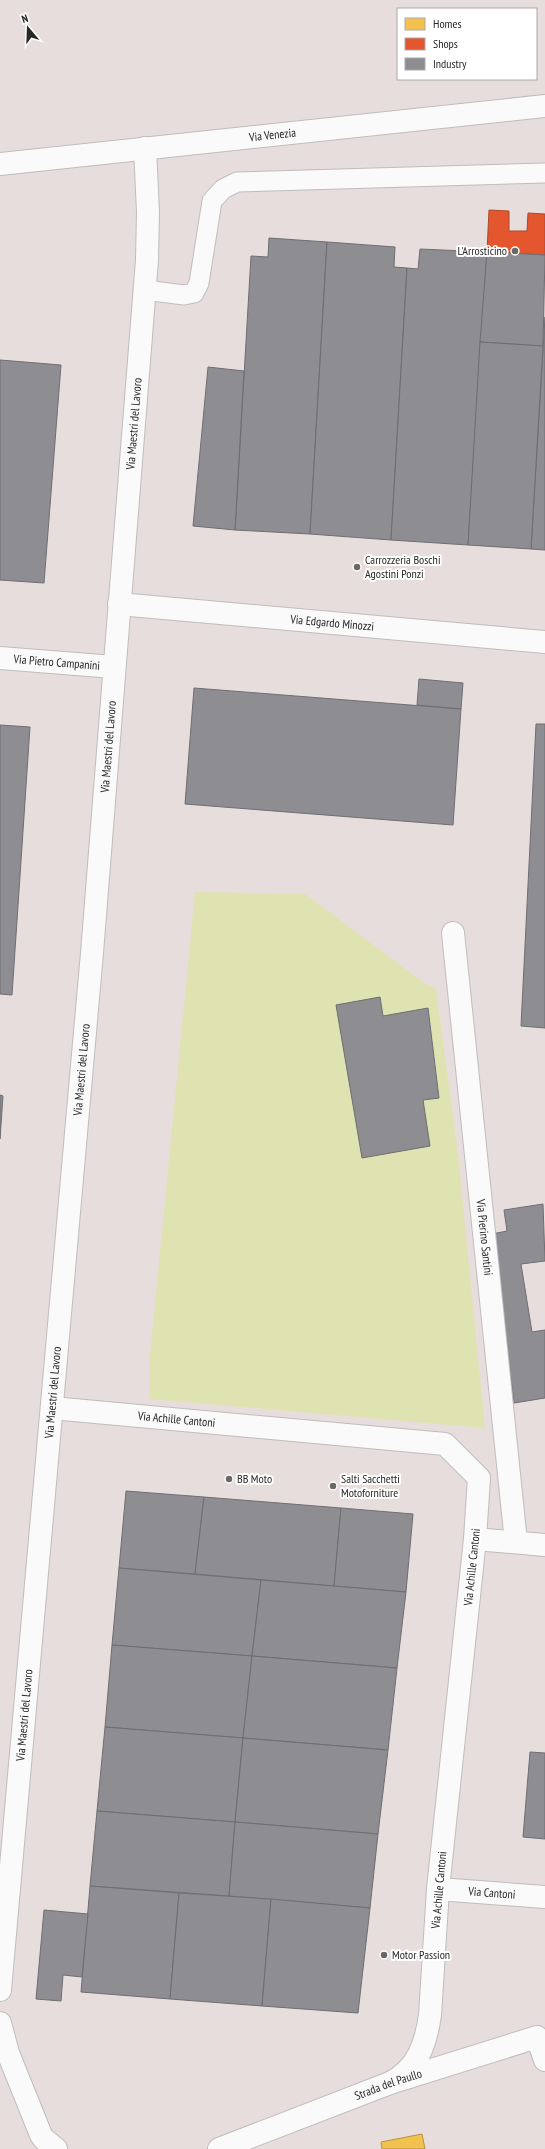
<svg xmlns="http://www.w3.org/2000/svg" width="545" height="2149" font-family="'PT Sans Narrow',sans-serif">
<rect width="100%" height="100%" fill="#e7dddc"/>
<!-- garden -->
<path fill="#dfe3b1" d="M 195,892 L 305,894 L 423,982 L 436,989 L 458,1155 L 485,1428 L 150,1399 L 149,1365 Z"/>
<!-- homes -->
<path fill="#f2c14e" stroke="#b59342" d="M 422,2134 L 425,2149 L 382,2149 L 381,2142 Z"/>
<!-- shops -->
<path fill="#e4572e" stroke="#ab492c" d="M 489,210 L 509,211 L 509,231 L 527,231 L 528,213 L 545,214 L 545,255 L 487,252 Z"/>
<!-- industry -->
<g fill="#8d8d92" stroke="#6e6e72">
<path d="M 269,238 L 327,242 L 310,534 L 235,530 L 251,256 L 268,257 Z"/>
<path d="M 327,242 L 395,247 L 394,267 L 407,268 L 391,540 L 310,534 Z"/>
<path d="M 420,249 L 487,252 L 468,545 L 391,540 L 407,268 L 418,269 Z"/>
<path d="M 487,252 L 545,255 L 543,346 L 480,342 Z"/>
<path d="M 545,317 L 545,550 L 531,549 Z"/>
<path d="M 480,342 L 543,346 L 531,549 L 468,545 Z"/>
<path d="M 0,360 L 61,365 L 44,583 L 0,580 Z"/>
<path d="M 208,367 L 244,371 L 235,530 L 193,526 Z"/>
<path d="M 419,679 L 463,683 L 461,709 L 417,705 Z"/>
<path d="M 194,688 L 461,709 L 453,825 L 185,804 Z"/>
<path d="M 536,724 L 545,724 L 545,1028 L 521,1026 Z"/>
<path d="M 0,725 L 30,727 L 12,995 L 0,994 Z"/>
<path d="M 380,997 L 383,1016 L 428,1008 L 439,1098 L 423,1100 L 430,1146 L 362,1158 L 336,1005 Z"/>
<path d="M 0,1095 L 3,1096 L 0,1139 Z"/>
<path d="M 543,1204 L 545,1261 L 521,1264 L 532,1332 L 545,1330 L 545,1398 L 514,1403 L 492,1234 L 507,1231 L 504,1210 Z"/>
<path d="M 126,1491 L 204,1497 L 195,1574 L 119,1568 Z"/>
<path d="M 204,1497 L 341,1508 L 334,1586 L 195,1574 Z"/>
<path d="M 341,1508 L 413,1514 L 406,1592 L 334,1586 Z"/>
<path d="M 119,1568 L 261,1580 L 252,1656 L 112,1645 Z"/>
<path d="M 261,1580 L 406,1592 L 397,1668 L 252,1656 Z"/>
<path d="M 112,1645 L 252,1656 L 243,1738 L 105,1727 Z"/>
<path d="M 252,1656 L 397,1668 L 388,1750 L 243,1738 Z"/>
<path d="M 105,1727 L 243,1738 L 235,1822 L 97,1811 Z"/>
<path d="M 243,1738 L 388,1750 L 378,1834 L 235,1822 Z"/>
<path d="M 530,1752 L 545,1753 L 545,1839 L 523,1837 Z"/>
<path d="M 97,1811 L 235,1822 L 229,1896 L 90,1886 Z"/>
<path d="M 235,1822 L 378,1834 L 370,1908 L 229,1896 Z"/>
<path d="M 90,1886 L 179,1893 L 170,1999 L 81,1992 Z"/>
<path d="M 179,1893 L 271,1899 L 262,2006 L 170,1999 Z"/>
<path d="M 271,1899 L 370,1908 L 358,2013 L 262,2006 Z"/>
<path d="M 44,1910 L 88,1914 L 82,1977 L 63,1975 L 61,2001 L 36,1999 Z"/>
</g>
<g fill="none" stroke-linecap="round" stroke-linejoin="round">
<defs>
<path id="service" d="M 145,290 L 184,295 L 194,293 L 199,283 L 212,201 L 223,189 L 237,182 L 545,173"/>
<g id="minor">
<path id="s1" d="M 119,604 L 545,642"/>
<path id="s2" d="M 0,658 L 114,667"/>
<path id="s3" d="M 453,933 L 516,1542"/>
<path id="s4" d="M 52,1408 L 445,1444 L 479,1478 L 475,1539 L 438,1889 L 430,2015 C 426,2043 418,2069 390,2083"/>
<path d="M 475,1539 L 545,1545"/>
<path id="s5" d="M 438,1889 L 545,1897"/>
<path id="s6" d="M 0,1990 L 92,953 L 147,260 L 148,212 L 145,148"/>
<path d="M 0,2023 L 8,2053 L 41,2135 L 44,2139 L 56,2149"/>
<path id="s7" d="M 219,2149 L 390,2083 L 537,2037 L 545,2060"/>
</g>
<g id="secondary">
<path id="s8" d="M 0,164 L 545,106"/>
</g>
</defs>
<!-- service casing -->
<use href="#service" stroke="#bfbdbe" stroke-width="21"/>
<!-- minor casing -->
<use href="#minor" stroke="#bfbdbe" stroke-width="24"/>
<!-- secondary casing -->
<use href="#secondary" stroke="#bfbdbe" stroke-width="24"/>
<!-- service -->
<use href="#service" stroke="#fbfafa" stroke-width="19"/>
<!-- minor -->
<use href="#minor" stroke="#fbfafa" stroke-width="22"/>
<!-- secondary -->
<use href="#secondary" stroke="#fbfafa" stroke-width="22"/>
</g>
<!-- markers -->
<g fill="#6a6766" stroke="#fff" stroke-width="1.5">
<circle cx="515" cy="251" r="4"/>
<circle cx="357" cy="567" r="4"/>
<circle cx="229" cy="1479" r="4"/>
<circle cx="333" cy="1486" r="4"/>
<circle cx="384" cy="1955" r="4"/>
</g>
<g text-anchor="middle" stroke-width="4" stroke-linejoin="round" paint-order="stroke">
<!-- street labels -->
<g font-size="12" fill="#272727" stroke="#fff">
<text dy="4" stroke="none"><textPath href="#s8" startOffset="274">Via Venezia</textPath></text>
<text dy="4" stroke="none"><textPath href="#s6" startOffset="1572">Via Maestri del Lavoro</textPath></text>
<text dy="4" stroke="none"><textPath href="#s1" startOffset="214">Via Edgardo Minozzi</textPath></text>
<text dy="4" stroke="none"><textPath href="#s2" startOffset="57">Via Pietro Campanini</textPath></text>
<text dy="4" stroke="none"><textPath href="#s6" startOffset="1248">Via Maestri del Lavoro</textPath></text>
<text dy="4" stroke="none"><textPath href="#s6" startOffset="924">Via Maestri del Lavoro</textPath></text>
<text dy="4" stroke="none"><textPath href="#s3" startOffset="306">Via Pierino Santini</textPath></text>
<text dy="4" stroke="none"><textPath href="#s6" startOffset="600">Via Maestri del Lavoro</textPath></text>
<text dy="4" stroke="none"><textPath href="#s4" startOffset="125">Via Achille Cantoni</textPath></text>
<text transform="translate(472 1567) rotate(-84)" y="4">Via Achille Cantoni</text>
<text dy="4" stroke="none"><textPath href="#s6" startOffset="276">Via Maestri del Lavoro</textPath></text>
<text transform="translate(439 1890) rotate(-85)" y="4">Via Achille Cantoni</text>
<text dy="4" stroke="none"><textPath href="#s5" startOffset="54">Via Cantoni</textPath></text>
<text dy="4" stroke="none"><textPath href="#s7" startOffset="181">Strada del Paullo</textPath></text>
</g>
<!-- poi labels -->
<g font-size="12" fill="#272727" stroke="#fff" text-anchor="start">
<text x="507" y="255" text-anchor="end">L'Arrosticino</text>
<text x="365" y="564">Carrozzeria Boschi<tspan x="365" dy="14">Agostini Ponzi</tspan></text>
<text x="237" y="1483">BB Moto</text>
<text x="341" y="1483">Salti Sacchetti<tspan x="341" dy="14">Motoforniture</tspan></text>
<text x="392" y="1959">Motor Passion</text>
</g>
</g>
<!-- legend -->
<rect x="397" y="8" width="140" height="72" fill="#ffffff" stroke="#a9a9a9"/>
<rect x="405" y="18" width="20" height="12" fill="#f2c14e" stroke="#a9a9a9"/>
<text x="433" y="28" font-size="12" fill="#272727">Homes</text>
<rect x="405" y="38" width="20" height="12" fill="#e4572e" stroke="#a9a9a9"/>
<text x="433" y="48" font-size="12" fill="#272727">Shops</text>
<rect x="405" y="58" width="20" height="12" fill="#8d8d92" stroke="#a9a9a9"/>
<text x="433" y="68" font-size="12" fill="#272727">Industry</text>
<!-- north arrow -->
<g transform="translate(28 28) rotate(341)" stroke="#ffffff" stroke-width="3" paint-order="stroke">
<path d="M0-3L7 15L0 10L-7 15Z" fill="#272727"/>
<text y="-6" font-size="11" font-weight="bold" text-anchor="middle" fill="#272727">N</text>
</g>
</svg>
